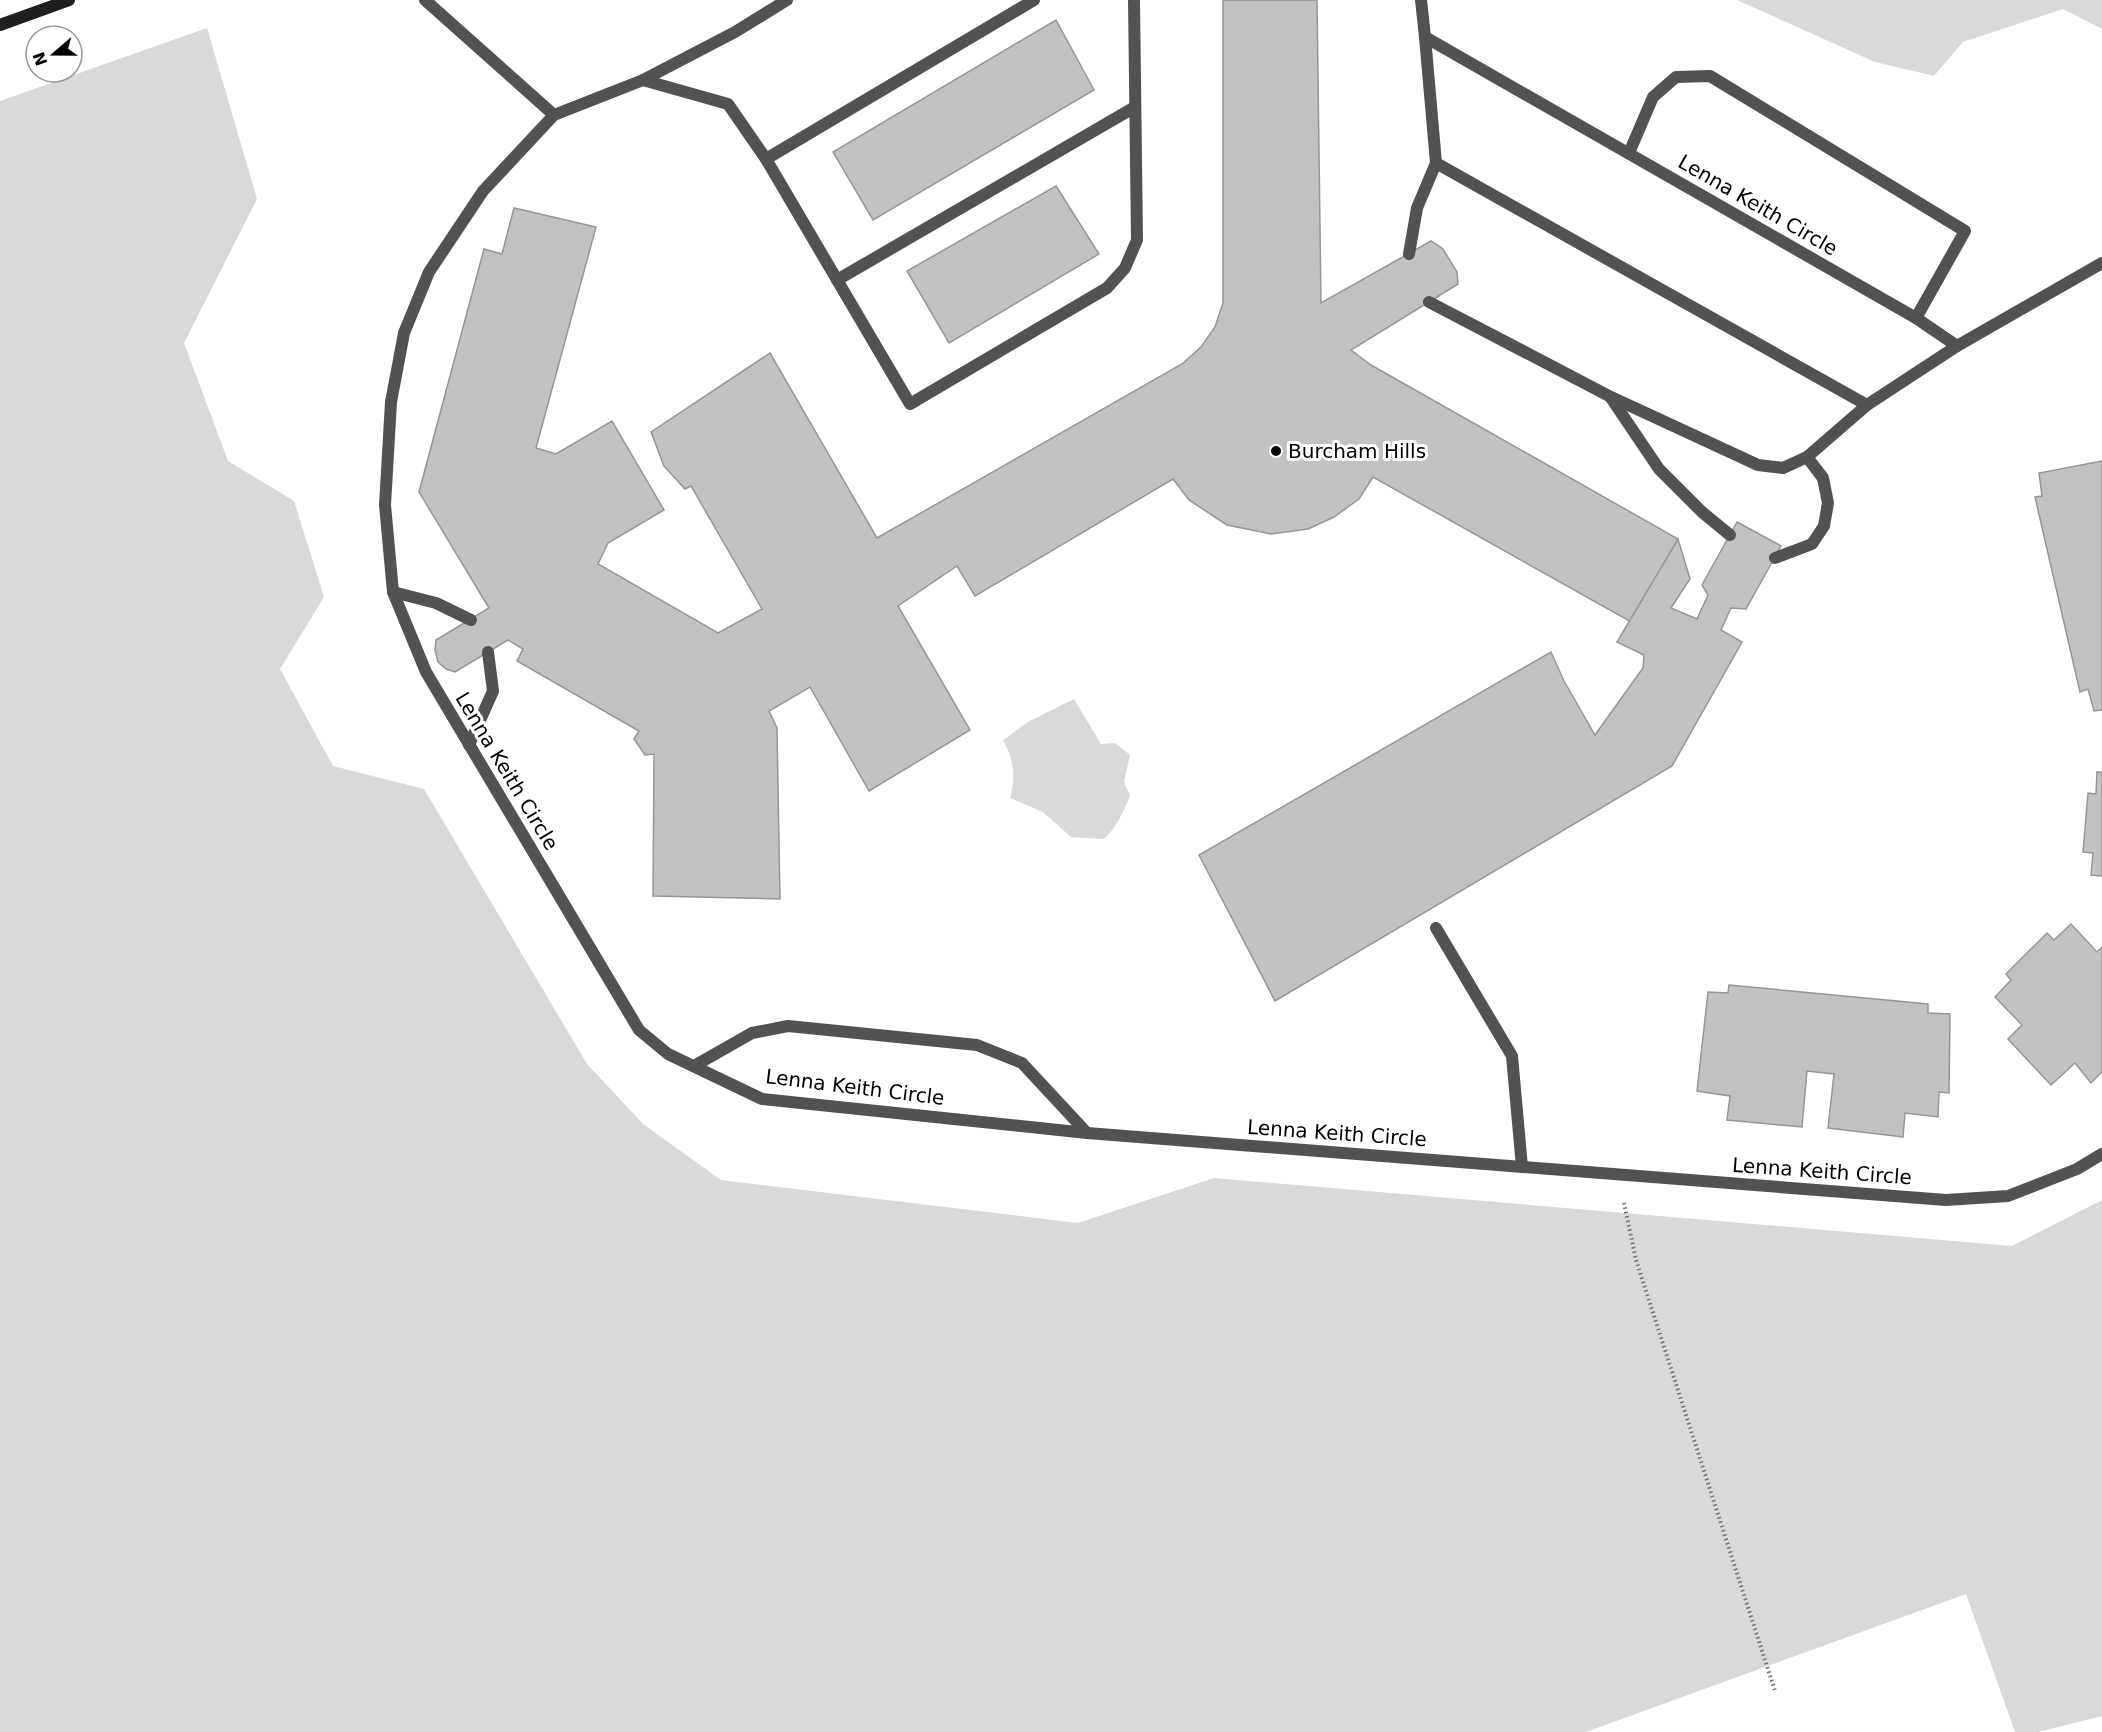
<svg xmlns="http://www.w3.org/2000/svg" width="2102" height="1732" font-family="'DejaVu Sans',sans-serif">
<rect width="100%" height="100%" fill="#fff"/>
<!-- green -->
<g fill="#d9d9d9">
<path d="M 1737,0 L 2102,0 L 2102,29 L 2063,9 L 1963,42 L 1934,76 L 1875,62 Z"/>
<path d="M 207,28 L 257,199 L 184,343 L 228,461 L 294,501 L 324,597 L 280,669 L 333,766 L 424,789 L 587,1064 L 643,1124 L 721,1180 L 1078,1223 L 1214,1178 L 2012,1246 L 2102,1200 L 2102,1716 L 2038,1732 L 2015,1732 L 1966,1594 L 1586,1732 L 0,1732 L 0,101 Z"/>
<path d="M 1074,699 L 1101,744 L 1115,743 L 1130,755 L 1124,782 L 1130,795 C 1126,809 1115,829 1104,839 L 1071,837 L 1043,812 L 1010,798 C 1016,777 1014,759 1003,740 L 1028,722 Z"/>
</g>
<!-- building -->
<g fill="#c2c2c2" stroke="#969696" stroke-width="1.5">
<path d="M 1223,0 L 1317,0 L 1321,303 L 1431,241 L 1443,249 L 1457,272 L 1458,284 L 1351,350 L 1371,365 L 1678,539 L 1633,623 L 1373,477 L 1359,499 L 1334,517 L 1308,529 L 1271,534 L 1227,525 L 1189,500 L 1173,479 L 975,596 L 957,566 L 898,606 L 970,730 L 869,791 L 810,687 L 769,711 L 777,728 L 780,899 L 653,896 L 654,754 L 645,755 L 634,739 L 639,731 L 517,661 L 523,649 L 508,640 L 455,672 L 446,669 L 438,662 L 435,650 L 436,640 L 489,608 L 419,492 L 484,249 L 502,254 L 514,208 L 596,227 L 536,448 L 556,454 L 612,421 L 664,510 L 608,543 L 598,564 L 718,633 L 762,609 L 691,486 L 685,489 L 664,466 L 651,432 L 770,353 L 877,538 L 1182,364 L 1201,347 L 1215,327 L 1223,303 Z"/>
<path d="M 1056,20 L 1094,90 L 873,220 L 833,152 Z"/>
<path d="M 1056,186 L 1099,254 L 949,343 L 907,271 Z"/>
<path d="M 2102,461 L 2102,710 L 2094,711 L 2088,689 L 2080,692 L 2035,497 L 2042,496 L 2039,473 Z"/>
<path d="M 1737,522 L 1781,546 L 1746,609 L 1731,608 L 1721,630 L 1742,642 L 1672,766 L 1275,1001 L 1199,855 L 1551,652 L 1564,681 L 1595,735 L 1643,668 L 1644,655 L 1617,642 L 1678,539 L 1690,579 L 1671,608 L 1697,619 L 1708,595 L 1702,585 Z"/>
<path d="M 2097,772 L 2102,772 L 2102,876 L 2091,875 L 2093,853 L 2083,852 L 2088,793 L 2096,794 Z"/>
<path d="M 2071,924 L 2097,952 L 2102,947 L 2102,1072 L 2091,1083 L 2075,1063 L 2051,1085 L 2008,1039 L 2022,1025 L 1995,997 L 2011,980 L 2006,974 L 2047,933 L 2054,940 Z"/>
<path d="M 1729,985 L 1928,1004 L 1928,1013 L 1950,1014 L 1949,1093 L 1939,1092 L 1938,1117 L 1905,1113 L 1903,1137 L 1828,1128 L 1834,1074 L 1807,1071 L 1802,1127 L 1727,1120 L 1730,1096 L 1697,1091 L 1708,992 L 1728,993 Z"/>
</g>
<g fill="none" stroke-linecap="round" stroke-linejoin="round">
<!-- path -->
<path stroke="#747474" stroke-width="4" stroke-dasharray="1.5 3" stroke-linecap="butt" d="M 1624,1203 L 1636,1260 L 1775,1691"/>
<!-- lane -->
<g stroke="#525252" stroke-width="12">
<path d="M 643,80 L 728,104 L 766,159 L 910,404 L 1107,288 L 1125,268 L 1137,240 L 1134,0"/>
<path d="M 1629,153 L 1653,97 L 1676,77 L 1710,76 L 1965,231 L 1916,318"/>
<path d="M 766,159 L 1034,0"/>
<path d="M 1436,163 L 1867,405"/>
<path d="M 1409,254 L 1417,208 L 1436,163 L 1425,37"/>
<path d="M 837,280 L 1135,107"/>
<path d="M 1429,302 L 1611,397 L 1758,465 L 1783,468 L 1807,457 L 1867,405 L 1957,346"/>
<path d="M 1611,398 L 1659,469 L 1702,512 L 1730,535"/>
<path d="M 1775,558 L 1812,544 L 1824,526 L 1828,503 L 1823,478 L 1807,457"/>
<path d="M 393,592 L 436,603 L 471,620"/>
<path d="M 469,745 L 493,691 L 488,652"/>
<path d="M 1436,928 L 1512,1056 L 1522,1167"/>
<path d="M 694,1066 L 752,1033 L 788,1026 L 977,1045 L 1022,1063 L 1087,1133"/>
</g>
<!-- street -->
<g stroke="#525252" stroke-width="12">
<path d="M 425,0 L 554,115"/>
<path d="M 787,0 L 735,32 L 643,80 L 554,115 L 483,191 L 429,272 L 404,333 L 391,402 L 385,505 L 393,592 L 426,672 L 639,1030 L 668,1054 L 762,1099 L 1087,1133 L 1946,1200 L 2008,1196 L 2077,1169 L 2102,1154"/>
<path d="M 1421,0 L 1425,37 L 1916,318 L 1957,346 L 2102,263"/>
</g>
<!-- secondary -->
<path stroke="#1f1f1f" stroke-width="12" d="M 0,25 L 69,0"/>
</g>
<!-- markers -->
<circle fill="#000" stroke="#fff" stroke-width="2" cx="1276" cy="451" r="6"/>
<g text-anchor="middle" stroke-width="6" stroke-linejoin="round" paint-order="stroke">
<!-- street labels -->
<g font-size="20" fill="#000" stroke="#fff">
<text transform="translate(1758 205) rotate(30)" y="7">Lenna Keith Circle</text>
<text transform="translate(507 771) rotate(59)" y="7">Lenna Keith Circle</text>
<text transform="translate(855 1087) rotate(7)" y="7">Lenna Keith Circle</text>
<text transform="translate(1337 1133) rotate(4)" y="7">Lenna Keith Circle</text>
<text transform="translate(1822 1171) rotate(4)" y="7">Lenna Keith Circle</text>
</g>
<!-- poi labels -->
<g font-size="20" fill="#000" stroke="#fff" text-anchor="start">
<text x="1288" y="458">Burcham Hills</text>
</g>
</g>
<!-- north arrow -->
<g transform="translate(54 54) rotate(250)"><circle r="28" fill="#ffffff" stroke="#999999" stroke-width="1.5"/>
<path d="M0-4.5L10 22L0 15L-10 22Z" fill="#000000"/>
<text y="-9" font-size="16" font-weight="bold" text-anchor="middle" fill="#000000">N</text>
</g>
</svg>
